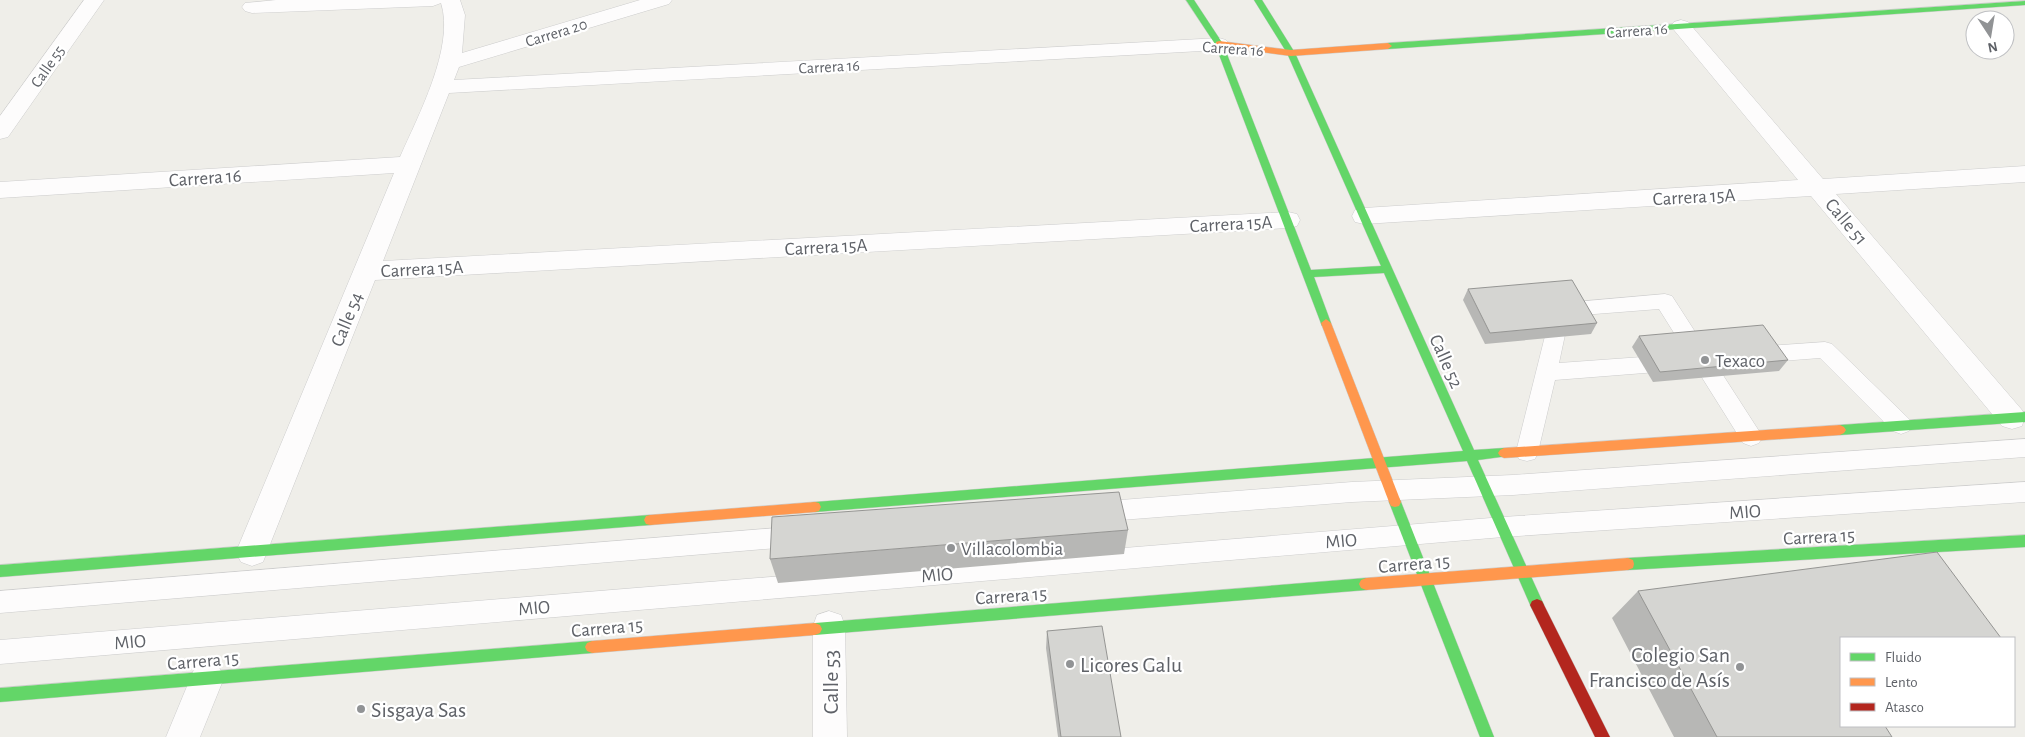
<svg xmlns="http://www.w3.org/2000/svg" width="2025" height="737" font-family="'Alegreya Sans',sans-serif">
<rect width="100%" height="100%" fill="#efeee9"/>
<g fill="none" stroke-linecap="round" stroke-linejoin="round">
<defs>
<g id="lane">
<path d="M 1665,294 L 1672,296 L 1759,431 L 1762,437 L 1759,443 L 1751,446 L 1743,443 L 1659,309 L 1569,316 L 1559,363 L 1670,355 L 1677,357 L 1681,363 L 1677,369 L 1670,371 L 1555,380 L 1538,452 L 1535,459 L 1527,461 L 1519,459 L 1516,452 L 1553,304 Z"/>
<path d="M 1825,342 L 1832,344 L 1909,419 L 1912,425 L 1909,431 L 1901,434 L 1893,431 L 1820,358 L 1755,363 L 1748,361 L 1744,355 L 1748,349 L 1755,347 Z"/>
<path d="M 2025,439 L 2025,457 L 1513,495 L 1352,502 L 1095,522 L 1087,519 L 1083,512 L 1087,505 L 1095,502 L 1352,482 L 1513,475 Z"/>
<path d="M 2025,482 L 2025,502 L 1503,537 L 0,664 L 0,640 L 1503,517 Z"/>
<path d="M 801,526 L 809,529 L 813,536 L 809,543 L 801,546 L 0,613 L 0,591 Z"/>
</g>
<g id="street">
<path d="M 84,0 L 104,0 L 8,137 L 0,139 L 0,116 Z"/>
<path d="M 460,0 L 465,15 L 462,53 L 640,0 L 672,0 L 669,4 L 459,67 L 454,80 L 1219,38 L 1226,40 L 1229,44 L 1226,48 L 1219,50 L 449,93 L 383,261 L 1288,212 L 1297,214 L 1300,220 L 1297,226 L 1288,228 L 375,280 L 263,562 L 252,566 L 241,562 L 236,552 L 394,173 L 0,198 L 0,182 L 400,157 C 418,116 455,47 441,3 L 433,6 L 252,13 L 245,11 L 242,7 L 245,3 L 276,0 Z"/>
<path d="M 1681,20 L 1688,22 L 1823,179 L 2025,166 L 2025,182 L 1836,194 L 2022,410 L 2025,416 L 2022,426 L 2012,429 L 2002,426 L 1811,196 L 1364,224 L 1355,222 L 1352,216 L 1355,210 L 1364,208 L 1798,180 L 1674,30 L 1671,26 L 1674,22 Z"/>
<path d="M 829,611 L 841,615 L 845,626 L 847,737 L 813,737 L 813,626 L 817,615 Z"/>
<path d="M 207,662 L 219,667 L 224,678 L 200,737 L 166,737 L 195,667 Z"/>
</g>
<g id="fast">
<path d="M 1186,0 L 1194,0 L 1223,44 L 1311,270 L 1381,266 L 1287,53 L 1254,0 L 1262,0 L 1295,53 L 1474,450 L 1504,448 L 1508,450 L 1510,453 L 1508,456 L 1478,460 L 1544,605 L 1542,609 L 1537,611 L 1532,609 L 1467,461 L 815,512 L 811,511 L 809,507 L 811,503 L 815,502 L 1463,451 L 1384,273 L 1314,277 L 1331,323 L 1330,326 L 1322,326 L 1215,44 Z"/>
<path d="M 2025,1 L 2025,5 L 1388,49 L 1384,46 L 1388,43 Z"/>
<path d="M 2025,412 L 2025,422 L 1840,435 L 1836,433 L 1834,430 L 1836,427 L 1840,425 Z"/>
<path d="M 1395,497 L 1399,498 L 1401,502 L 1494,737 L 1480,737 L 1389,502 L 1391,498 Z"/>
<path d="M 650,515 L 654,516 L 656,520 L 654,524 L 650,525 L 0,577 L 0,565 Z"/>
<path d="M 2025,535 L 2025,547 L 1628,570 L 1623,568 L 1622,564 L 1623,560 L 1628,558 Z"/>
<path d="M 1366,578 L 1371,580 L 1373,584 L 1371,588 L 1366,590 L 815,635 L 810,633 L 808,629 L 810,625 L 815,623 Z"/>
<path d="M 592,641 L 597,643 L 599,647 L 597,651 L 592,653 L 0,702 L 0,688 Z"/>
</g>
<g id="slow">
<path d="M 1219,41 L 1291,50 L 1388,43 L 1392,46 L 1388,49 L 1291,56 L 1216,46 L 1216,42 Z"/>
<path d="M 1326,319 L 1331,323 L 1401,502 L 1399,506 L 1395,507 L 1391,506 L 1389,502 L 1321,323 Z"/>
<path d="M 1840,425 L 1844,427 L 1846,430 L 1844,433 L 1840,435 L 1504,458 L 1500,456 L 1498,453 L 1500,450 L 1504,448 Z"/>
<path d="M 815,502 L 819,503 L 821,507 L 819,511 L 815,512 L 650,525 L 646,524 L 644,520 L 646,516 L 650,515 Z"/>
<path d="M 1628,558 L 1633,560 L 1634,564 L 1633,568 L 1628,570 L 1366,590 L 1361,588 L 1359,584 L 1361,580 L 1366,578 Z"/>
<path d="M 815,623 L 820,625 L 822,629 L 820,633 L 815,635 L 592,653 L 587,651 L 585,647 L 587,643 L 592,641 Z"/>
</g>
<path id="jam" d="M 1537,599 L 1542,601 L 1610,737 L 1595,737 L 1530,605 L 1532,601 Z"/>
</defs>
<!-- lane casing -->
<use href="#lane" stroke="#ccc" stroke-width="1"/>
<!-- street casing -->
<use href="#street" stroke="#ccc" stroke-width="1"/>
<!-- fast casing -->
<use href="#fast" stroke="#cbcbca" stroke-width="1"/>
<!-- slow casing -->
<use href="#slow" stroke="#cbcbca" stroke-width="1"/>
<!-- jam casing -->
<use href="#jam" stroke="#cbcbca" stroke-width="1"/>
<!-- lane -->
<use href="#lane" fill="#fdfcfc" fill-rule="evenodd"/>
<!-- street -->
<use href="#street" fill="#fdfcfc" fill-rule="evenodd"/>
<!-- fast -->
<use href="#fast" fill="#63d668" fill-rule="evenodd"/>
<!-- slow -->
<use href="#slow" fill="#ff974d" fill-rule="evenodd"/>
<!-- jam -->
<use href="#jam" fill="#b3261e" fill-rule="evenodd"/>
</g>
<!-- wall -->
<g fill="#b7b7b5">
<path d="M 1468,289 L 1597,323 L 1591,334 L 1485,344 L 1463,300 Z"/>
<path d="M 1639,336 L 1788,360 L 1779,371 L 1653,382 L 1632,347 Z"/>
<path d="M 1128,530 L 1124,554 L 778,583 L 770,559 Z"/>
<path d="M 1638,591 L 1841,638 L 1841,726 L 1892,737 L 1674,737 L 1612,618 Z"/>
<path d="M 1047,631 L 1121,737 L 1058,737 L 1046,648 Z"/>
</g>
<!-- building -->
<g fill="#d5d5d2" stroke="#959593">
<path d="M 1572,280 L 1597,323 L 1490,333 L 1468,289 Z"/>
<path d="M 1763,325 L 1788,360 L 1660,372 L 1639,336 Z"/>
<path d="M 1119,492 L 1128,530 L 770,559 L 772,517 Z"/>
<path d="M 1937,552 L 2001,638 L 1841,638 L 1841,726 L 1885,726 L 1892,737 L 1717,737 L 1638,591 Z"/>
<path d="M 1102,626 L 1121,737 L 1061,737 L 1047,631 Z"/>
</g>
<!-- markers -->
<g fill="#919395" stroke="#fff" stroke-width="2">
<circle cx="1705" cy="360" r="5"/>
<circle cx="951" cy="548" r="5"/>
<circle cx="1070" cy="664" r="5"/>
<circle cx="1740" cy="667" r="5"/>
<circle cx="361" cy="709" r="5"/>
</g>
<g text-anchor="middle" stroke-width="4.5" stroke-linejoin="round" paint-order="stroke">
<!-- far-street labels -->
<g font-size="16" fill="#5f6268" stroke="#fff">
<text transform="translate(1637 30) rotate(-4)" y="6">Carrera 16</text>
<text transform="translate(556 32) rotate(-17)" y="6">Carrera 20</text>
<text transform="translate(1233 48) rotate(4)" y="6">Carrera 16</text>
<text transform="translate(47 66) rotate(-55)" y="6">Calle 55</text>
<text transform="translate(829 66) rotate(-3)" y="6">Carrera 16</text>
</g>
<!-- street labels -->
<g font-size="19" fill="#5f6268" stroke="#fff">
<text transform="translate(205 177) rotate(-4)" y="7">Carrera 16</text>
<text transform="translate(1694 196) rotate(-3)" y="7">Carrera 15A</text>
<text transform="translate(1847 221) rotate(50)" y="7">Calle 51</text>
<text transform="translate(1231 223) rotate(-3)" y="7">Carrera 15A</text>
<text transform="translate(826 246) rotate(-3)" y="7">Carrera 15A</text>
<text transform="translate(422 268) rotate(-3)" y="7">Carrera 15A</text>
<text transform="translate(346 319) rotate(-68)" y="7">Calle 54</text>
<text transform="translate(1447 361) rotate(66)" y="7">Calle 52</text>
<text transform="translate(1745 511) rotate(-4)" y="7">MIO</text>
<text transform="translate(1819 536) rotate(-3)" y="7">Carrera 15</text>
<text transform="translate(1341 540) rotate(-5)" y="7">MIO</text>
<text transform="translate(1414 563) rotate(-5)" y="7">Carrera 15</text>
<text transform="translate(937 574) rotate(-5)" y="7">MIO</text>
<text transform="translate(1011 595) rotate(-4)" y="7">Carrera 15</text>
<text transform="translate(534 607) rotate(-5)" y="7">MIO</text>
<text transform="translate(607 627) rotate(-5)" y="7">Carrera 15</text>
<text transform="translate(130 641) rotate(-5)" y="7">MIO</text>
<text transform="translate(203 660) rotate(-5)" y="7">Carrera 15</text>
</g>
<!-- poi labels -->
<g font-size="19" fill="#5f6268" stroke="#fff" text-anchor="start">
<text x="1715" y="367">Texaco</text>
<text x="961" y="555">Villacolombia</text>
</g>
<!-- near-poi labels -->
<g font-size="22" fill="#5f6268" stroke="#fff" text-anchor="start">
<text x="1730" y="662" text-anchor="end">Colegio San<tspan x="1730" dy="25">Francisco de Asís</tspan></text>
<text x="1080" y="672">Licores Galu</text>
<text x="371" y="717">Sisgaya Sas</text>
</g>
<!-- near-street labels -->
<g font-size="22" fill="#5f6268" stroke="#fff">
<text transform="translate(830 682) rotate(-90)" y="8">Calle 53</text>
</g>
</g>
<!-- legend -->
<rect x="1840" y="637" width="175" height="90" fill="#ffffff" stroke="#bfc0c3"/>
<rect x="1850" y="653" width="25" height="8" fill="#63d668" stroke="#bfc0c3"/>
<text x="1885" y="662" font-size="15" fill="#5f6268">Fluido</text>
<rect x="1850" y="678" width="25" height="8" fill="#ff974d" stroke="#bfc0c3"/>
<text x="1885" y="687" font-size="15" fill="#5f6268">Lento</text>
<rect x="1850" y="703" width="25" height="8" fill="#b3261e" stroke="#bfc0c3"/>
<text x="1885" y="712" font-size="15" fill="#5f6268">Atasco</text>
<!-- north arrow -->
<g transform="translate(1990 35) rotate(168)"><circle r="24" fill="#ffffff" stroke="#bfc0c3"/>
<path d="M0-4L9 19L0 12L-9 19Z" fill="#919395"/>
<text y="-8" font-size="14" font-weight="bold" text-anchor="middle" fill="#5f6268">N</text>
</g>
</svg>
